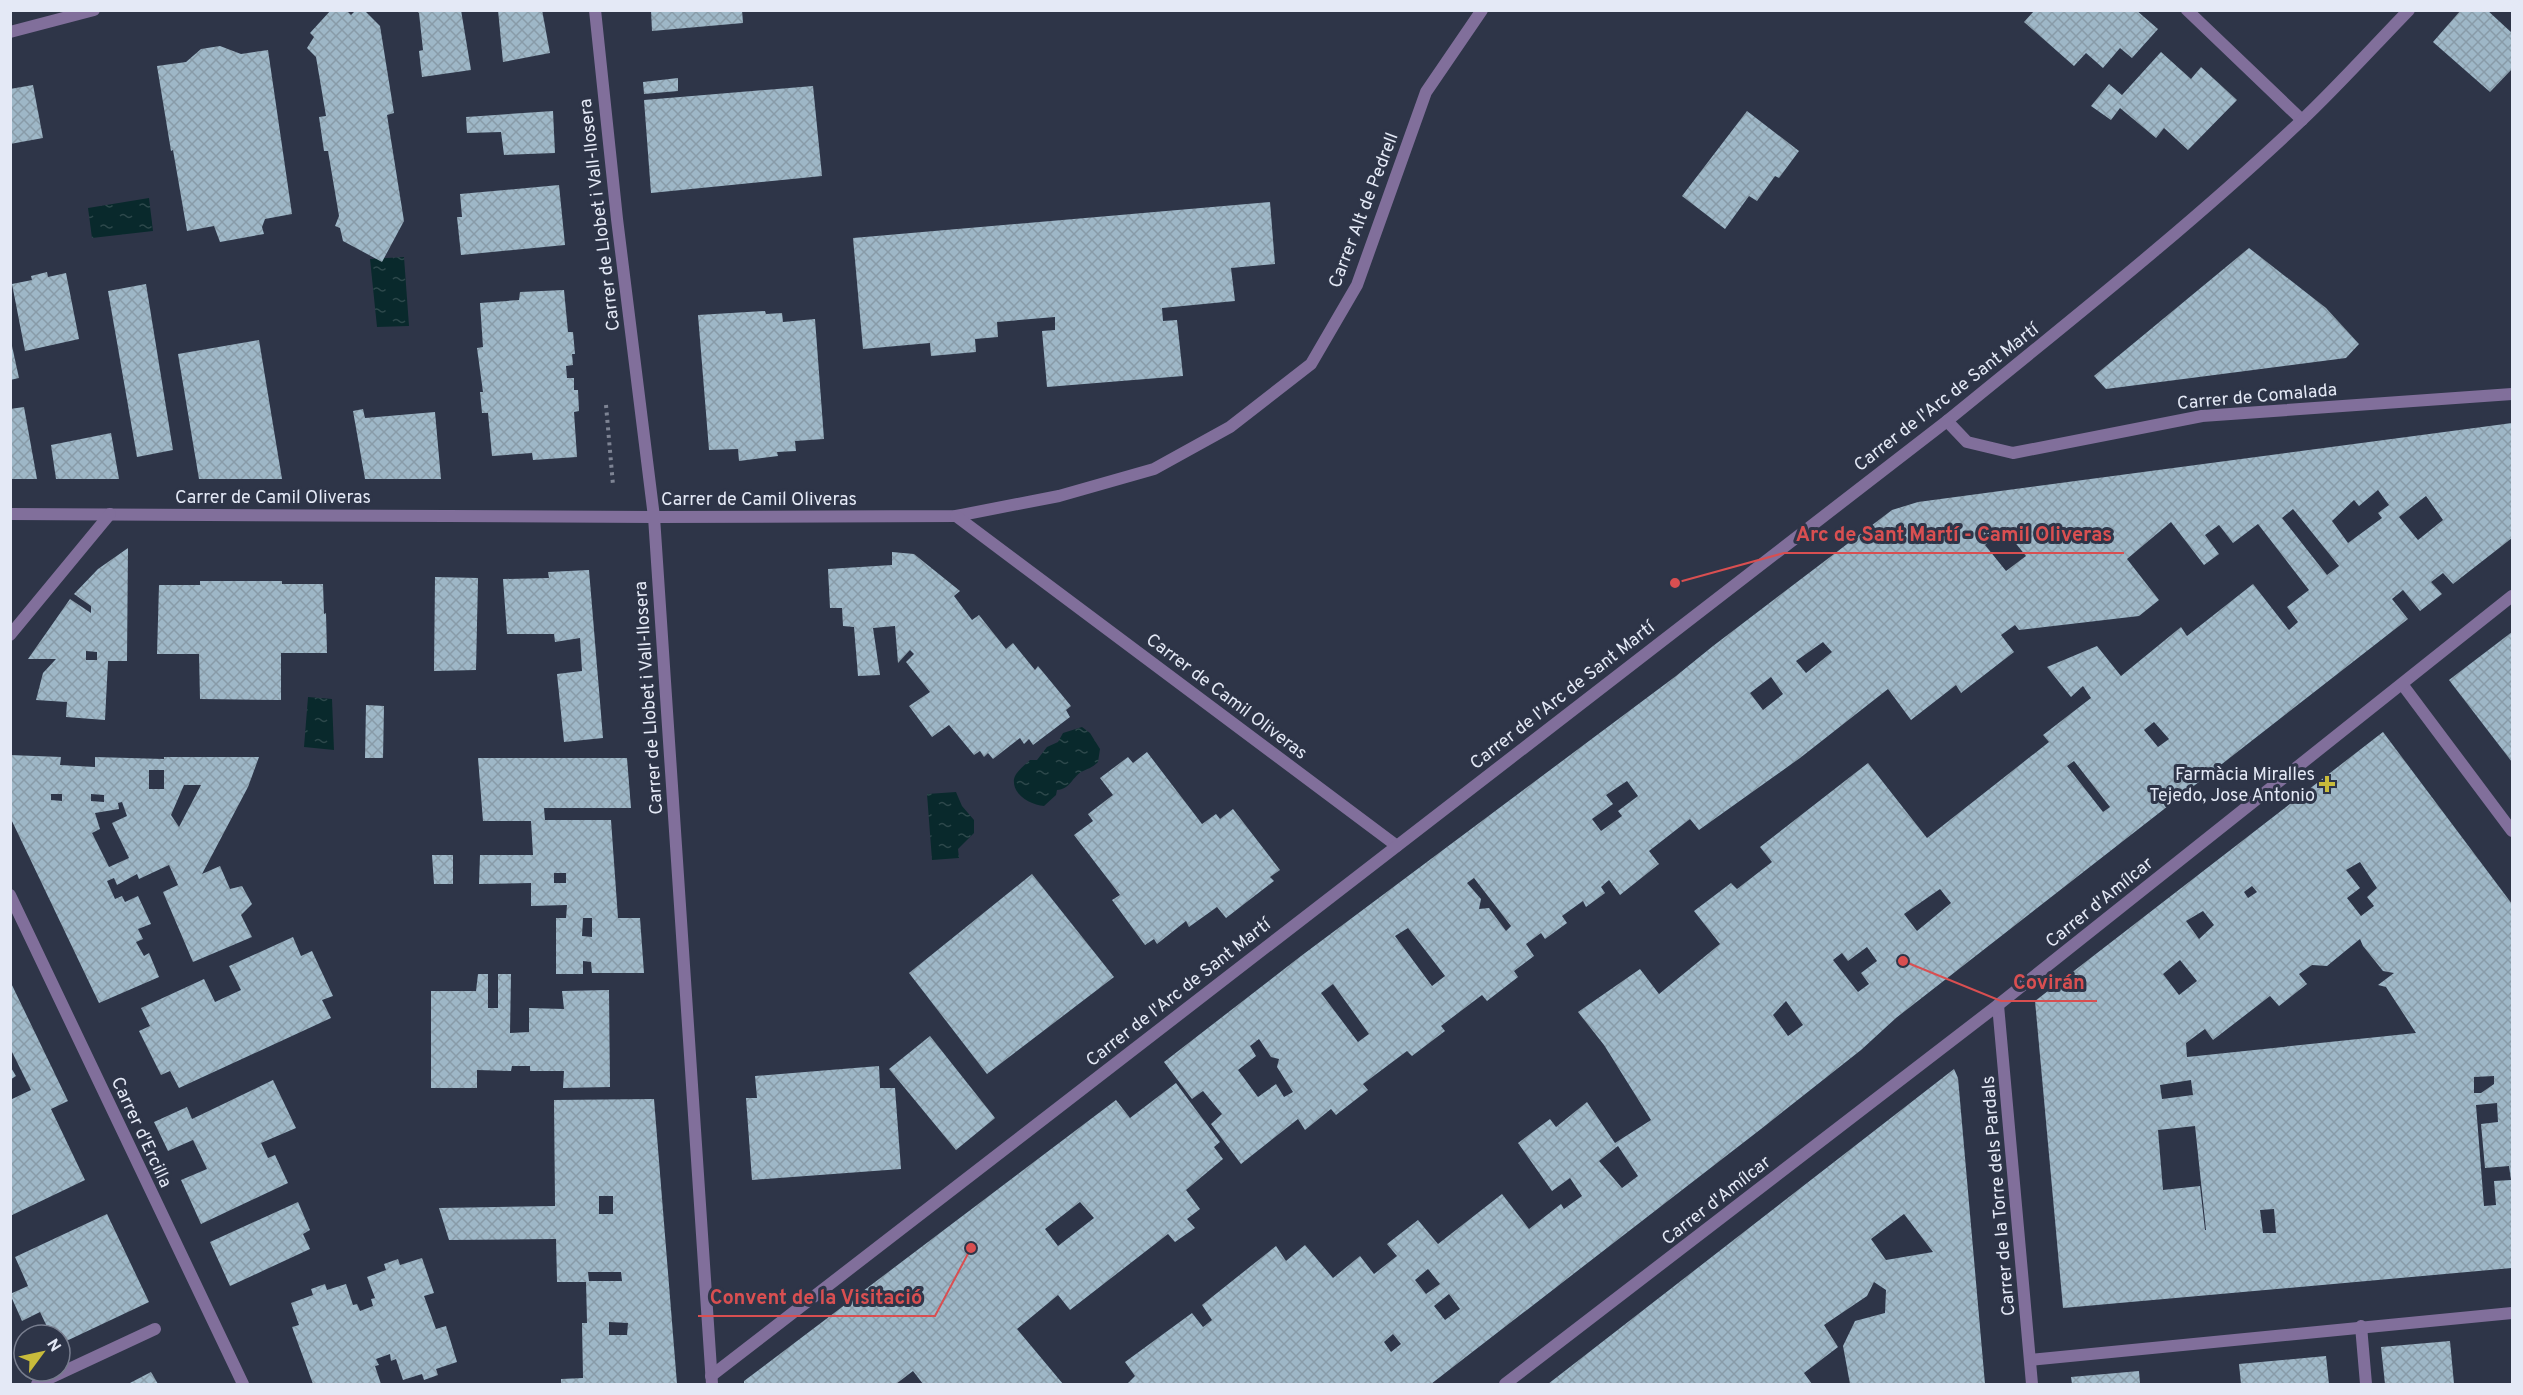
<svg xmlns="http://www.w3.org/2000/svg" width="2523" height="1395" font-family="Overpass,sans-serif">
<defs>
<pattern id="water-ripples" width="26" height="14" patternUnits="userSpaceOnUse" patternTransform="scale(1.5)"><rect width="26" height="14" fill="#09292c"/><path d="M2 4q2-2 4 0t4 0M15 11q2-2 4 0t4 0" fill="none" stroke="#2d484b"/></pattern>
<pattern id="building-cross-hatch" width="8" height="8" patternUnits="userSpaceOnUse" patternTransform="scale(1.5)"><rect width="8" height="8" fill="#9eb7c7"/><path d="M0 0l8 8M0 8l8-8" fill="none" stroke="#889ba8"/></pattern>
</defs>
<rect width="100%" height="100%" fill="#2e3548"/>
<!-- water -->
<g fill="url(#water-ripples)">
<path d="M 149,198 L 153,231 L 92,238 L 88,208 Z"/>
<path d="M 404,257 L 409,326 L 377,327 L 370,259 Z"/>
<path d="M 308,697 L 332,699 L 334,750 L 304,747 Z"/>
<path d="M 1082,727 L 1090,733 L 1100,749 L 1098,762 C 1092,768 1087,769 1081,772 C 1071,779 1070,789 1057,790 L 1056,795 L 1044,806 C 1031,805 1012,795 1014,779 C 1016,771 1025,765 1030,760 L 1037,760 L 1047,747 L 1058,742 L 1063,733 Z"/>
<path d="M 956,792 L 962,806 L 974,820 L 974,833 L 958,849 L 959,858 L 932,860 L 927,794 Z"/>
</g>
<!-- building -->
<g fill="url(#building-cross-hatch)" fill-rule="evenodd">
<path d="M 331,10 L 346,10 L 351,15 L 356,10 L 364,10 L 380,26 L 394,113 L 387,115 L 404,221 L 382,262 L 343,241 L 340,228 L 335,226 L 339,216 L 328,151 L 324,151 L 319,117 L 326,116 L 316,57 L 307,48 L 314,37 L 310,33 Z"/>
<path d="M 416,10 L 461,10 L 471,70 L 422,77 L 419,51 L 423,50 L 419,13 Z"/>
<path d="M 498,10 L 542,10 L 550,53 L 503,62 Z"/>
<path d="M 651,10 L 742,10 L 743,23 L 652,31 Z"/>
<path d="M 2035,10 L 2136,10 L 2158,29 L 2132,58 L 2120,48 L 2103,68 L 2086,53 L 2074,66 L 2024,22 Z"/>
<path d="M 2461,10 L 2487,10 L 2512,33 L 2512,69 L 2490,92 L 2433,42 Z"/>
<path d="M 220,46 L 241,54 L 268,50 L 292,214 L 265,219 L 262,227 L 264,234 L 220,242 L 214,226 L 187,231 L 173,150 L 171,151 L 157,66 L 186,62 L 201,49 Z"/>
<path d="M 2161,52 L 2191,79 L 2201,67 L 2237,100 L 2188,150 L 2164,128 L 2156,138 L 2120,108 L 2111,120 L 2091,106 L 2109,84 L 2122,95 Z"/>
<path d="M 678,78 L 678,91 L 644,94 L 643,82 Z"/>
<path d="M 33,85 L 43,138 L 10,144 L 10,89 Z"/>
<path d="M 813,86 L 822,176 L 651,193 L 644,100 Z"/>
<path d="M 553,111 L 555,153 L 504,155 L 501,132 L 467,133 L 466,117 Z"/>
<path d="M 1747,111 L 1799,151 L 1779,178 L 1775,176 L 1757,201 L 1749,196 L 1725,229 L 1682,196 Z"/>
<path d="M 559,185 L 565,245 L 461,255 L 457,217 L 462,217 L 460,194 Z"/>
<path d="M 1270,202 L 1275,264 L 1231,268 L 1235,301 L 1162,308 L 1163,321 L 1177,320 L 1183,376 L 1047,387 L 1042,331 L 1055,330 L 1055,317 L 997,322 L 998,337 L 975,339 L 976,352 L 931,356 L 930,343 L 863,349 L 853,238 Z"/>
<path d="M 2249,248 L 2326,308 L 2359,344 L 2346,358 L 2106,389 L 2094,376 Z"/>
<path d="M 47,272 L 48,277 L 66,273 L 79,339 L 25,351 L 12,284 L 32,280 L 31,276 Z"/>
<path d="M 146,284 L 173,450 L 137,457 L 108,291 Z"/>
<path d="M 564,290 L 568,332 L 573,332 L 575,354 L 572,354 L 573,365 L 566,366 L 567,378 L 574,378 L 574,390 L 578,390 L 579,411 L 574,412 L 577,457 L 533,460 L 532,453 L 492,456 L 488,413 L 482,413 L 480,392 L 483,392 L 477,348 L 483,347 L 480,303 L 519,300 L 520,292 Z"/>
<path d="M 765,311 L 766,314 L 782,313 L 783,322 L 815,319 L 824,439 L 795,441 L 796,451 L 777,452 L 778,456 L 739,461 L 738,449 L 709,450 L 698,315 Z"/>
<path d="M 10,337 L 19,378 L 10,380 Z"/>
<path d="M 259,340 L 282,479 L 199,479 L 178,354 Z"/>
<path d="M 24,407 L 37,479 L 10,479 L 10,409 Z"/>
<path d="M 363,409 L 365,418 L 435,412 L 441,479 L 365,479 L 353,411 Z"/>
<path d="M 2512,423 L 2512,538 L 2453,584 L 2443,573 L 2431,582 L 2442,594 L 2420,611 L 2403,590 L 2392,599 L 2408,619 L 1896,1018 L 1861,1050 L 1761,1129 L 1431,1384 L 1128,1383 L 1135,1376 L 1125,1362 L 1192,1313 L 1203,1327 L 1212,1320 L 1202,1305 L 1276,1246 L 1286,1261 L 1305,1245 L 1333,1278 L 1360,1256 L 1374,1274 L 1397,1256 L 1387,1244 L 1418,1220 L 1438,1244 L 1502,1194 L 1529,1229 L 1561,1204 L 1564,1209 L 1582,1196 L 1570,1178 L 1552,1191 L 1518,1143 L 1550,1119 L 1556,1127 L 1587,1102 L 1615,1143 L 1651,1120 L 1604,1045 L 1578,1012 L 1640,969 L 1659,994 L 1720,944 L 1694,911 L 1731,883 L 1737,889 L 1772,862 L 1760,847 L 1868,763 L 1927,838 L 2049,742 L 2043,735 L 2091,698 L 2083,686 L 2071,697 L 2047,667 L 2097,646 L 2121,676 L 2181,627 L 2187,636 L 2253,584 L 2289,630 L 2298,622 L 2287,607 L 2309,590 L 2258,524 L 2233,543 L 2219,525 L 2205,535 L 2219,554 L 2204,565 L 2171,522 L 2127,559 L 2159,600 L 2139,616 L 2019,630 L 2015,625 L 2001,635 L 2014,652 L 1961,693 L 1956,685 L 1911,720 L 1888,689 L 1800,758 L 1699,830 L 1690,819 L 1649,851 L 1659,864 L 1620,895 L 1609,880 L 1601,887 L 1605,893 L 1586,907 L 1583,901 L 1562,916 L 1567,923 L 1545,939 L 1541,933 L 1526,944 L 1534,956 L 1514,971 L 1518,977 L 1487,1001 L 1482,995 L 1441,1026 L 1445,1031 L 1412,1056 L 1407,1051 L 1363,1084 L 1368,1090 L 1336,1115 L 1331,1109 L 1305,1130 L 1298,1119 L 1241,1164 L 1211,1124 L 1222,1114 L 1203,1091 L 1192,1099 L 1164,1062 L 1301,956 L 1676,676 L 1713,646 L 1892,510 L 1918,502 ZM 2378,490 L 2389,505 L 2378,513 L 2382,518 L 2348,543 L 2332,521 L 2354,500 L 2359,506 ZM 2426,496 L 2443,520 L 2418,540 L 2399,517 ZM 2293,509 L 2339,566 L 2327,575 L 2282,518 ZM 2004,529 L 2026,556 L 2006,571 L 1985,545 ZM 1823,642 L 1832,652 L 1806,673 L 1796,661 ZM 1771,677 L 1783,694 L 1763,710 L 1750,693 ZM 2154,722 L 2169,739 L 2158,747 L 2144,730 ZM 2074,761 L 2110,807 L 2103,812 L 2067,766 ZM 1627,781 L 1638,796 L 1618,811 L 1622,816 L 1601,831 L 1592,819 L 1613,804 L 1606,795 ZM 1474,878 L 1511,926 L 1506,931 L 1489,908 L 1479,909 L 1481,899 L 1467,883 ZM 1940,889 L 1951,903 L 1917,931 L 1904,914 ZM 1408,928 L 1445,976 L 1432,986 L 1395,936 ZM 1867,947 L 1877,961 L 1861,973 L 1869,984 L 1858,992 L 1833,960 L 1842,953 L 1848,961 ZM 1333,984 L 1369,1034 L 1358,1042 L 1321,993 ZM 1786,1001 L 1803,1025 L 1788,1036 L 1773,1015 ZM 1259,1039 L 1271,1057 L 1279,1059 L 1277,1067 L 1293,1092 L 1284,1097 L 1276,1084 L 1258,1097 L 1238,1070 L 1256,1056 L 1250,1046 ZM 1618,1146 L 1638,1176 L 1622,1188 L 1599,1161 ZM 1428,1269 L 1440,1284 L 1426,1294 L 1415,1280 ZM 1449,1294 L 1460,1309 L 1445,1320 L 1434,1306 ZM 1393,1334 L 1401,1344 L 1391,1352 L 1384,1342 Z"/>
<path d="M 111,433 L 119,479 L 56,479 L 51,445 Z"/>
<path d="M 128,548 L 127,661 L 108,661 L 105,720 L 66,717 L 67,702 L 36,700 L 43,673 L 56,659 L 28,659 L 70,599 L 91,613 L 91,606 L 74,594 L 98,569 ZM 86,651 L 97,652 L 97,660 L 86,660 Z"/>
<path d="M 892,552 L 914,554 L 960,591 L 954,596 L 972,620 L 979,615 L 1006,649 L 1013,643 L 1035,670 L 1038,666 L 1071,706 L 1066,710 L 1070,717 L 1033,745 L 1029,739 L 1024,744 L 1020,738 L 993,759 L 988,753 L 984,757 L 980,751 L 974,755 L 949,725 L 932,737 L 909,706 L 930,692 L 906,662 L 914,654 L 910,650 L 898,663 L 895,626 L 873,628 L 880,675 L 858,676 L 854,627 L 843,626 L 842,608 L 830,608 L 828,569 L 892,565 Z"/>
<path d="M 589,570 L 603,738 L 564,742 L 557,674 L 582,671 L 580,638 L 555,642 L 554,634 L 507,634 L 503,579 L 549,578 L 548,572 Z"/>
<path d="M 435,577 L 478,578 L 476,670 L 434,671 Z"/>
<path d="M 200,581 L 282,581 L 282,584 L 323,584 L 324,614 L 326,613 L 327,653 L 281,653 L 281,700 L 200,699 L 199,654 L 157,654 L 159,585 L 200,585 Z"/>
<path d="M 2512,632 L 2512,762 L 2449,680 Z"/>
<path d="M 366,705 L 384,706 L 383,758 L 365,758 Z"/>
<path d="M 2383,732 L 2512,904 L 2512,1268 L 2063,1308 L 2035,1001 ZM 2360,862 L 2377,888 L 2367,897 L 2374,906 L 2361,916 L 2347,898 L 2360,888 L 2346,870 ZM 2252,886 L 2257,892 L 2248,898 L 2244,892 ZM 2203,911 L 2214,925 L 2199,939 L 2186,921 ZM 2360,939 L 2363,946 L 2383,971 L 2394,973 L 2378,985 L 2386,987 L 2416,1033 L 2187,1057 L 2186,1043 L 2205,1029 L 2213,1040 L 2270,996 L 2279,1006 L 2307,984 L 2299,974 L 2312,965 L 2327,966 ZM 2180,960 L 2197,981 L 2179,995 L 2163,974 ZM 2494,1076 L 2494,1084 L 2481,1093 L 2474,1093 L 2474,1077 ZM 2191,1080 L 2193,1095 L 2162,1099 L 2160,1085 ZM 2497,1103 L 2498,1122 L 2481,1124 L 2485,1168 L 2509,1166 L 2511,1180 L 2494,1181 L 2496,1205 L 2484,1206 L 2476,1105 ZM 2195,1126 L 2206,1230 L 2205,1230 L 2200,1186 L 2163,1190 L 2158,1130 ZM 2274,1209 L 2276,1233 L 2263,1233 L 2260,1210 Z"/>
<path d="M 1147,752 L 1202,824 L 1216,814 L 1220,819 L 1233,809 L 1280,870 L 1270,877 L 1274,881 L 1226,918 L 1217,907 L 1189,927 L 1186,921 L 1157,944 L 1154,939 L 1145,945 L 1112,900 L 1120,895 L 1074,835 L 1093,821 L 1088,814 L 1113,795 L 1100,778 L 1128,757 L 1133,763 Z"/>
<path d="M 10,755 L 61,757 L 60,765 L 95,767 L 95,757 L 164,759 L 164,757 L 259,757 L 248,787 L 202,874 L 220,866 L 230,889 L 242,886 L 252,904 L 241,915 L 252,937 L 193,962 L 163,892 L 178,885 L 169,865 L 139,879 L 137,874 L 117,885 L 114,878 L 107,881 L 115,899 L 122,896 L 125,902 L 138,896 L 151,924 L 138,929 L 143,939 L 136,942 L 144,956 L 149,953 L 159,977 L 99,1003 L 10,817 ZM 149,770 L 164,770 L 164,789 L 149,789 ZM 184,785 L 201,785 L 179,827 L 171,815 ZM 51,794 L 62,794 L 62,801 L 51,800 ZM 91,794 L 104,795 L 104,802 L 91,801 ZM 122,802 L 127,816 L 112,823 L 129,858 L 109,867 L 92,833 L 100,829 L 95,813 L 119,809 L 118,803 Z"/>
<path d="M 478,758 L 627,758 L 631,808 L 544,808 L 545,820 L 611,820 L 618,918 L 640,918 L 644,973 L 592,973 L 591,962 L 583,961 L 583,974 L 556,974 L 556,918 L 566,918 L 567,905 L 531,906 L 531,883 L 479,884 L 480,855 L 533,855 L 531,821 L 483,821 ZM 554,873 L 566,873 L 566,883 L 554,883 ZM 583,918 L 592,918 L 592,937 L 582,936 Z"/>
<path d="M 432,855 L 453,855 L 453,884 L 434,884 Z"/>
<path d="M 1032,874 L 1114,977 L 987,1074 L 909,973 Z"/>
<path d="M 293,937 L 301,956 L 312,951 L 333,996 L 322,1000 L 331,1018 L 179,1088 L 170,1071 L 161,1075 L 139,1031 L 150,1026 L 141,1008 L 204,979 L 215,1002 L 241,990 L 229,966 Z"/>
<path d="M 478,974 L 488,974 L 488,1008 L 498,1008 L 498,974 L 511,974 L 510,1033 L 529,1032 L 529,1008 L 564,1009 L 562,991 L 609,990 L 610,1087 L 563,1088 L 564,1071 L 530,1071 L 530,1066 L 512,1066 L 511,1071 L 477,1070 L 477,1088 L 431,1088 L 431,991 L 476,991 Z"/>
<path d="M 10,981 L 68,1101 L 51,1109 L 85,1180 L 10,1216 L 10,1100 L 31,1090 L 10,1048 Z"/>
<path d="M 930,1036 L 995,1118 L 956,1150 L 889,1069 Z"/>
<path d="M 10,1066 L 16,1076 L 10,1080 Z"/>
<path d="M 879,1066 L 880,1088 L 895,1088 L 901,1169 L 752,1180 L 746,1098 L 757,1098 L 755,1076 Z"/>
<path d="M 1954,1069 L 1958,1078 L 1985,1384 L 1850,1384 L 1843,1346 L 1855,1321 L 1885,1313 L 1886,1290 L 1874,1282 L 1867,1296 L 1824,1325 L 1838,1347 L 1804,1373 L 1812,1384 L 1548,1384 ZM 1904,1214 L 1933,1252 L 1886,1260 L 1871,1239 Z"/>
<path d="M 273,1080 L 296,1128 L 261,1143 L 268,1158 L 275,1155 L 288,1183 L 201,1224 L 181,1180 L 207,1169 L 193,1140 L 168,1151 L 154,1122 L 187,1107 L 192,1119 Z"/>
<path d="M 1176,1083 L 1220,1142 L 1214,1147 L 1223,1159 L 1186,1190 L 1200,1209 L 1187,1219 L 1195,1228 L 1175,1242 L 1168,1234 L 1070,1310 L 1058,1295 L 1017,1329 L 1063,1384 L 923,1384 L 913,1371 L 896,1384 L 744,1384 L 744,1381 L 1116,1100 L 1130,1118 ZM 1080,1202 L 1094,1218 L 1058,1246 L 1045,1229 Z"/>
<path d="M 654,1099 L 677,1384 L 561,1384 L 561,1379 L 583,1378 L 582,1323 L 587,1323 L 586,1282 L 557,1282 L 556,1239 L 449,1240 L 439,1208 L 555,1206 L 554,1100 ZM 599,1196 L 613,1196 L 613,1214 L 599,1214 ZM 588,1272 L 621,1272 L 622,1281 L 589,1281 ZM 609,1322 L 628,1323 L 627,1335 L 609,1335 Z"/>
<path d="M 298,1202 L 310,1230 L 303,1234 L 310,1249 L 230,1286 L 210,1242 Z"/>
<path d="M 107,1214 L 149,1302 L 60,1344 L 60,1335 L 51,1335 L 40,1312 L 22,1321 L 10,1294 L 28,1286 L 15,1257 Z"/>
<path d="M 422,1258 L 434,1293 L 424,1296 L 436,1329 L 446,1326 L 457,1362 L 436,1369 L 438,1375 L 424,1380 L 422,1374 L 403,1380 L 396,1359 L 391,1361 L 390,1354 L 376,1359 L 379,1365 L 375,1366 L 381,1384 L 313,1384 L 292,1327 L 299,1325 L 291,1303 L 313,1295 L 311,1289 L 325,1284 L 327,1290 L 346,1284 L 353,1305 L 357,1304 L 360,1311 L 373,1306 L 371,1299 L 375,1298 L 367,1277 L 386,1270 L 384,1264 L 398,1259 L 400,1265 Z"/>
<path d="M 2450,1341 L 2454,1384 L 2385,1384 L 2381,1347 Z"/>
<path d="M 2326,1356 L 2329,1384 L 2241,1384 L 2239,1364 Z"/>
<path d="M 2139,1371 L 2140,1384 L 2072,1384 L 2071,1377 Z"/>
<path d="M 151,1372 L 158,1384 L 128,1384 Z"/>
</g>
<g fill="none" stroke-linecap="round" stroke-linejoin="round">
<!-- path -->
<path stroke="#7e8494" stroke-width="4" stroke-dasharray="3 4.5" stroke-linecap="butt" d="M 606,405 L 613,485"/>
<!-- service -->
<g stroke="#816f9b" stroke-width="12">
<path d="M 2187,10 L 2302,120"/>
<path d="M 37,1384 L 155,1329"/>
</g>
<!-- minor -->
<g stroke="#816f9b" stroke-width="12">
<path d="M 595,10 L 617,219 L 654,517 L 712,1384"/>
<path d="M 10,32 L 94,10"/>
<path d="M 1947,421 L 1967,442 L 2013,453 L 2202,416 L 2512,394"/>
<path d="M 10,514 L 654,517 L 956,516 L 1059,496 L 1154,469 L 1230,427 L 1311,364 L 1357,285 L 1426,92 L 1482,10"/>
<path d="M 956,516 L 1397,846"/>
<path d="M 10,635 L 110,514"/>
<path d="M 2402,684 L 2512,831"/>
<path d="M 10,895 L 243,1384"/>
<path d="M 1998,1005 L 2032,1384"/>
<path d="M 2361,1326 L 2366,1384"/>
<path d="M 2030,1360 L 2512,1313"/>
<path d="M 711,1376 L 1947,421 C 2067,323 2189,227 2301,121 C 2338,86 2373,47 2409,10"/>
<path d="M 1505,1384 L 1998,1005 L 2512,596"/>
</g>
</g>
<!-- markers -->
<path fill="#c8bb3b" stroke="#2e3548" stroke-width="2" d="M2324 775h6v6h6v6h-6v6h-6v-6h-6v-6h6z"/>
<g text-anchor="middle" stroke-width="6" stroke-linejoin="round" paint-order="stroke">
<!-- street labels -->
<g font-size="18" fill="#e4e9f6" stroke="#2e3548">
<text transform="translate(1363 210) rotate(-69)" y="6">Carrer Alt de Pedrell</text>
<text transform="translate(599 215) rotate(-97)" y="6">Carrer de Llobet i Vall-llosera</text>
<text transform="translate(2257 396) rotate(-5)" y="6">Carrer de Comalada</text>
<text transform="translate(1946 397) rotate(-38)" y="6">Carrer de l'Arc de Sant Martí</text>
<text x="273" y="503">Carrer de Camil Oliveras</text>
<text x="759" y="505">Carrer de Camil Oliveras</text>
<text transform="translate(1562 695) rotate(-38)" y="6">Carrer de l'Arc de Sant Martí</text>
<text transform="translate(1227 696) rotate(37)" y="6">Carrer de Camil Oliveras</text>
<text transform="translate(648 698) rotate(-94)" y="6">Carrer de Llobet i Vall-llosera</text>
<text transform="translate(2099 902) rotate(-39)" y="6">Carrer d'Amílcar</text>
<text transform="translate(1178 992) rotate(-38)" y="6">Carrer de l'Arc de Sant Martí</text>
<text transform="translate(142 1132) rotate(65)" y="6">Carrer d'Ercilla</text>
<text transform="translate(1998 1196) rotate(-95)" y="6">Carrer de la Torre dels Pardals</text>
<text transform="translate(1716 1200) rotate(-38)" y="6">Carrer d'Amílcar</text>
</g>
<!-- poi labels -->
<g font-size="18" fill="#e4e9f6" stroke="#2e3548" text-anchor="end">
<text x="2315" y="780">Farmàcia Miralles<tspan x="2315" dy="21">Tejedo, Jose Antonio</tspan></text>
</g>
</g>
<!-- callouts -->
<path fill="none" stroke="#d94f51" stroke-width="2" d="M1675 583L1784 553H2124M1903 961L2001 1001H2097M971 1248L935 1316H698"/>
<g fill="#d94f51" stroke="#2e3548" stroke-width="2">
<circle cx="1675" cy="583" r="6"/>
<circle cx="1903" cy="961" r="6"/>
<circle cx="971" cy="1248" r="6"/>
</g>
<g font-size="20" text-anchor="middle" font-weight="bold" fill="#d94f51" stroke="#2e3548" stroke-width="6" stroke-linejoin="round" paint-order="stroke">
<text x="1954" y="541">Arc de Sant Martí - Camil Oliveras</text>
<text x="2049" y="989">Covirán</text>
<text x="816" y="1304">Convent de la Visitació</text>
</g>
<!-- border -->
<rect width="2523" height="1395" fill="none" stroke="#e4e9f6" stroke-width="24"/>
<!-- north arrow -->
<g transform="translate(42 1353) rotate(57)"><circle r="28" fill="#2e3548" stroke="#777d8e" stroke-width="1.5"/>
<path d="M0-4.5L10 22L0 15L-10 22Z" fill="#c8bb3b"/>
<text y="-9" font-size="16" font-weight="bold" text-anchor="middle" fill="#e4e9f6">N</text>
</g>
</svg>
